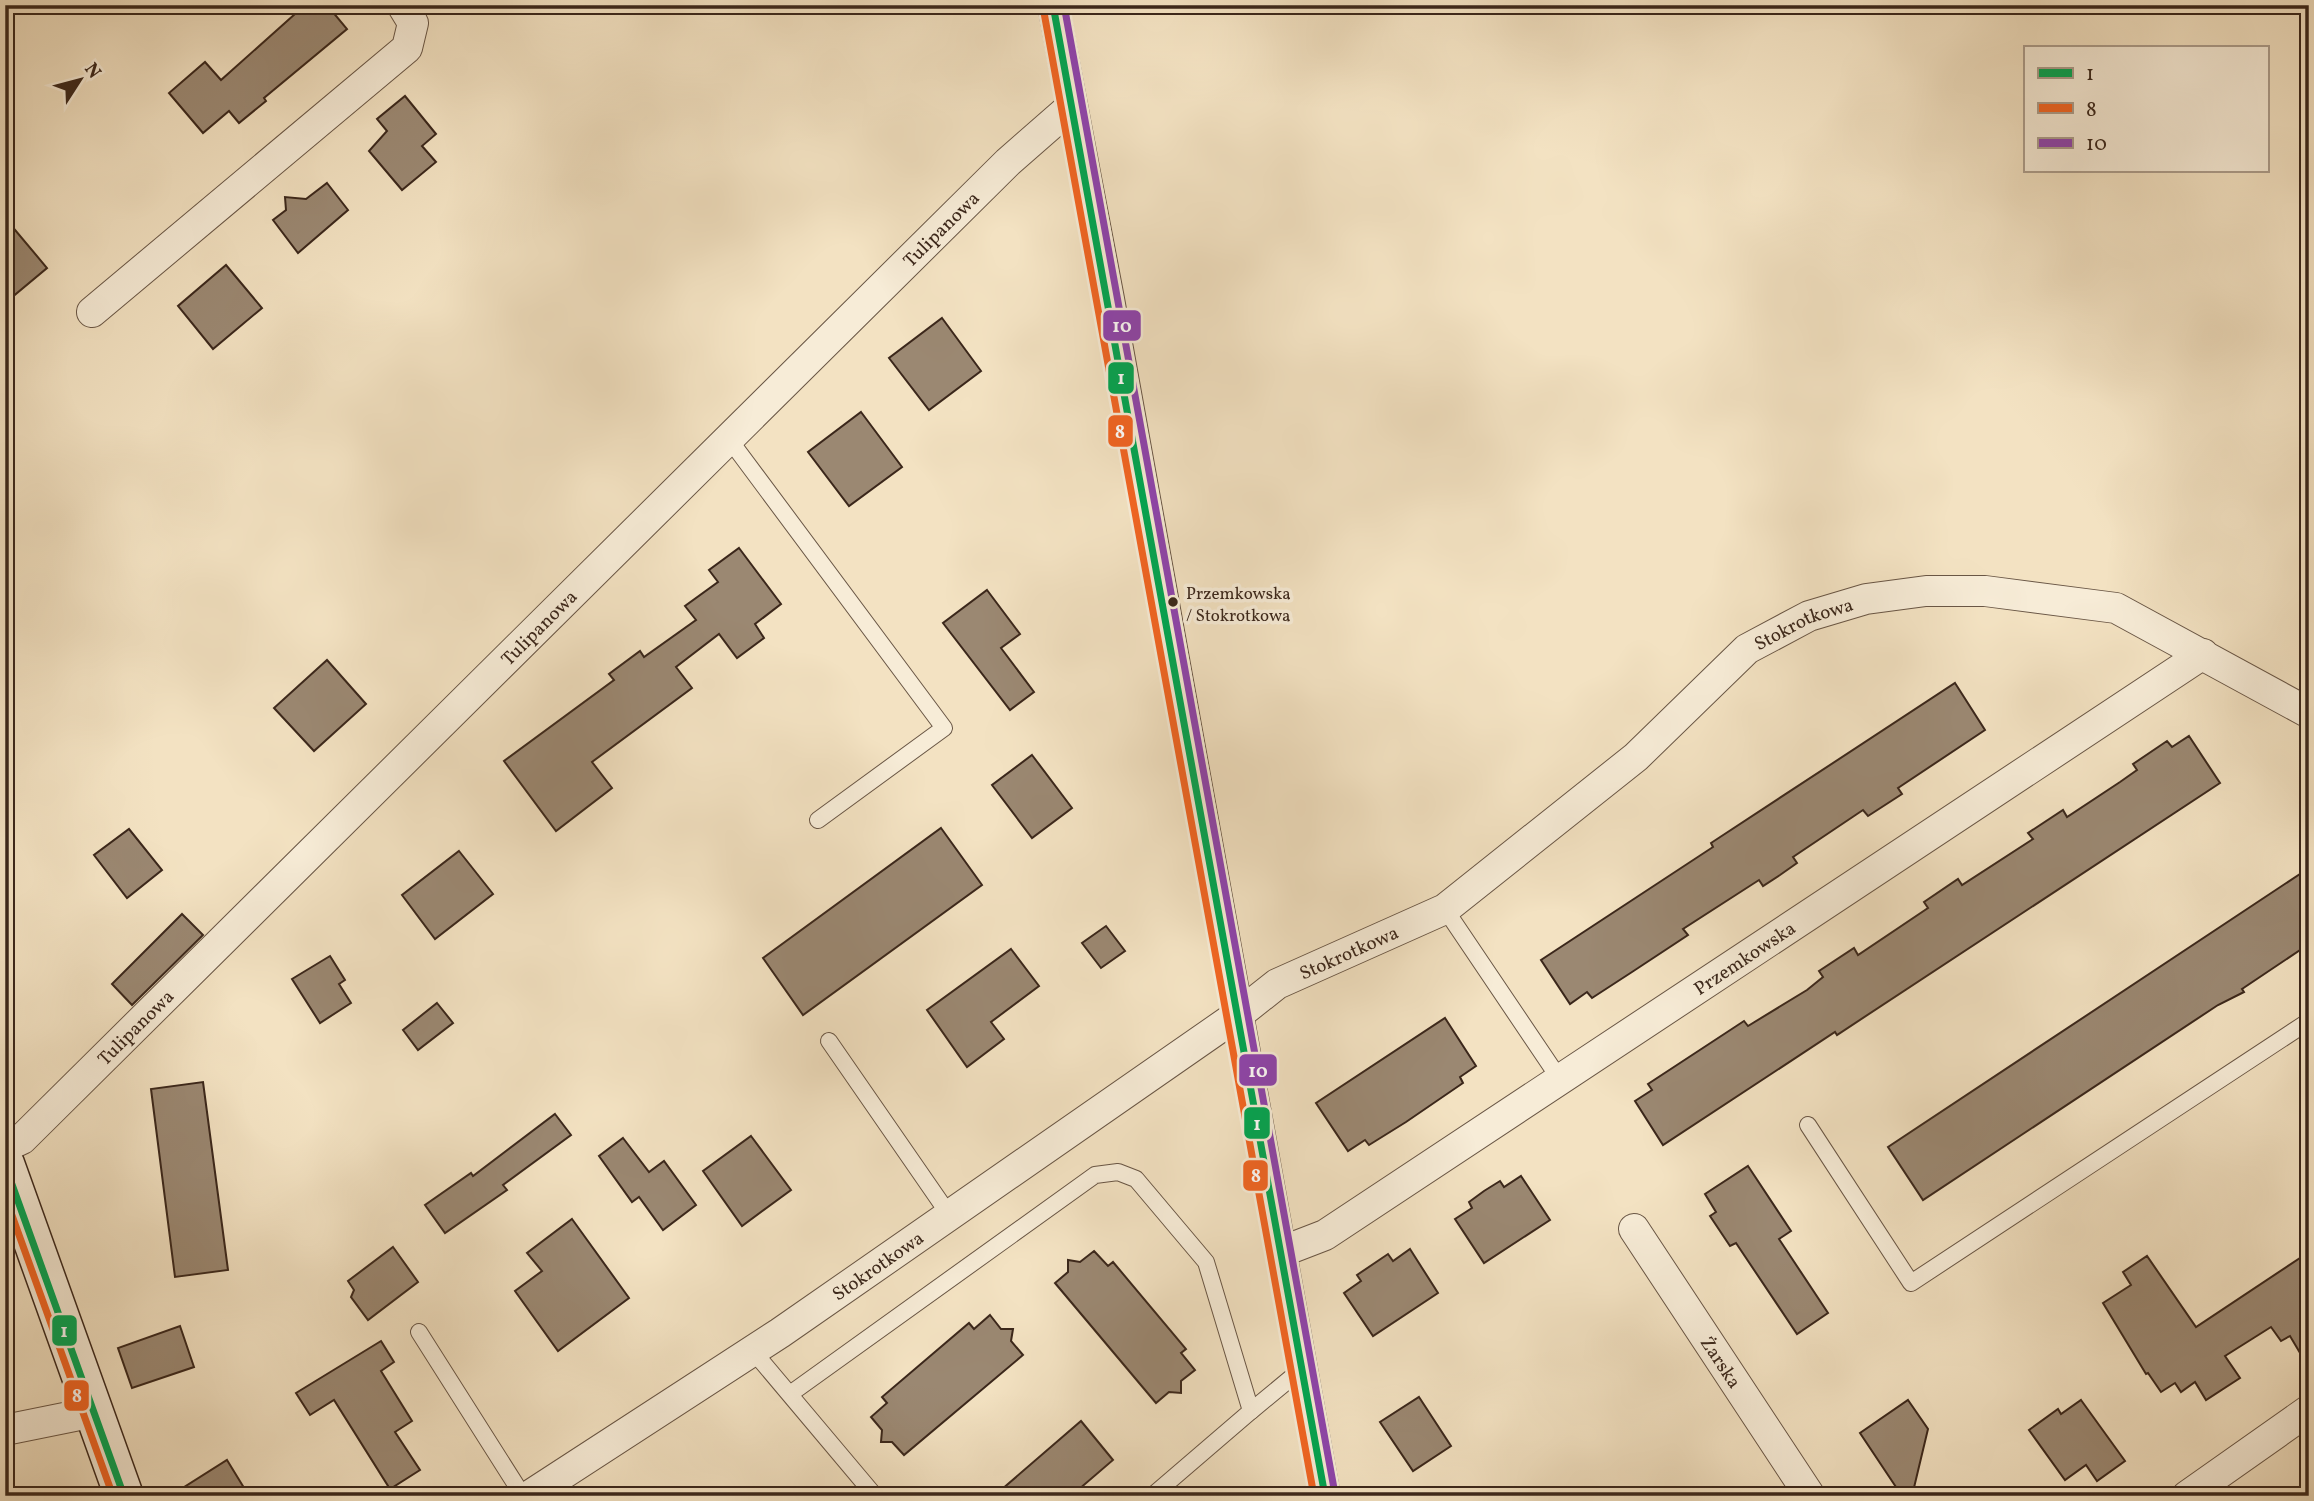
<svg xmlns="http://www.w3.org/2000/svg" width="2314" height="1501" font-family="Vollkorn,serif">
<rect width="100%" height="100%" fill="#f3e2c2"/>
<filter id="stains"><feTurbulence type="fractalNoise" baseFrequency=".00286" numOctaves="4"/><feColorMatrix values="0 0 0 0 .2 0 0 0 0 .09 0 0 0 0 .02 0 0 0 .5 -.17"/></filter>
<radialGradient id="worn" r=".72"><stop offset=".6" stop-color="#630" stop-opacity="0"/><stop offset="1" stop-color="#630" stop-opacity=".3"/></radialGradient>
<!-- building -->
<g fill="#9b8872" stroke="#3b271b" stroke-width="2">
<path d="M 305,5 L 327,5 L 347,29 L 264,98 L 266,101 L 239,123 L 229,111 L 203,133 L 169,93 L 205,62 L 221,80 Z"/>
<path d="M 405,96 L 436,134 L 422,146 L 436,162 L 402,190 L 369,151 L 387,131 L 377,119 Z"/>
<path d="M 327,183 L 348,210 L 298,253 L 273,220 L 286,210 L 285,197 L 306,199 Z"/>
<path d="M 5,218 L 47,268 L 5,303 Z"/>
<path d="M 226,265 L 262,308 L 213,349 L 178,306 Z"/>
<path d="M 942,318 L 981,371 L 929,410 L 889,358 Z"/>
<path d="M 861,412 L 902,467 L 849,506 L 808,452 Z"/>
<path d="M 739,548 L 781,604 L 755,624 L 764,638 L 737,658 L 719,634 L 676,667 L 692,688 L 592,762 L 612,788 L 556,831 L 504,761 L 614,680 L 609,674 L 640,651 L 644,657 L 696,620 L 685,606 L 718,582 L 709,570 Z"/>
<path d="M 987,590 L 1020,634 L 1001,648 L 1034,692 L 1010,710 L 943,623 Z"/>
<path d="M 327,660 L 366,704 L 314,751 L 274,708 Z"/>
<path d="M 1955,683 L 1985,730 L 1898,788 L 1902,794 L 1868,816 L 1863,810 L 1793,857 L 1797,863 L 1780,875 L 1763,886 L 1759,880 L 1683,929 L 1688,935 L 1632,972 L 1592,998 L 1587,992 L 1570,1004 L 1541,960 L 1713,847 L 1711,843 Z"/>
<path d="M 2189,736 L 2220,783 L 1837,1035 L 1835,1032 L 1663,1145 L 1635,1101 L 1652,1090 L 1648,1084 L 1744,1021 L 1748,1026 L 1807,990 L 1823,977 L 1819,971 L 1854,948 L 1858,955 L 1928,908 L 1924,902 L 1958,879 L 1962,885 L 2033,839 L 2028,833 L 2063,810 L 2067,817 L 2120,782 L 2137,770 L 2133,764 L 2167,741 L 2172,747 Z"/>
<path d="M 1032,755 L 1072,808 L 1032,838 L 992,785 Z"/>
<path d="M 941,828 L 982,885 L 803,1015 L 763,958 Z"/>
<path d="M 129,829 L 162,870 L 127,898 L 94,855 Z"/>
<path d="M 459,851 L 493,894 L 435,939 L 402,895 Z"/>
<path d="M 2309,868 L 2309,944 L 2242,989 L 2244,992 L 2218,1005 L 1923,1200 L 1888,1147 Z"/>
<path d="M 182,914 L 203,935 L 132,1005 L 112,984 Z"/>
<path d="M 1106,926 L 1125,951 L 1101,968 L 1082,943 Z"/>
<path d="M 1011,949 L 1039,986 L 991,1022 L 1004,1039 L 967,1067 L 927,1010 Z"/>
<path d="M 330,956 L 345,980 L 339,984 L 351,1003 L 320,1023 L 292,979 Z"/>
<path d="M 437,1003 L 453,1023 L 418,1050 L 403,1030 Z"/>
<path d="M 1445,1018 L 1476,1066 L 1460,1077 L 1463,1083 L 1406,1122 L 1369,1145 L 1365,1140 L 1348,1151 L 1316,1103 Z"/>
<path d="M 203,1082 L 228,1270 L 175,1277 L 151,1089 Z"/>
<path d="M 555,1114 L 571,1135 L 503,1185 L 507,1190 L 445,1233 L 425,1205 L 471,1173 L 473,1176 Z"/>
<path d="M 751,1136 L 791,1190 L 742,1226 L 703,1171 Z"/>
<path d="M 623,1138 L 649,1172 L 664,1161 L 696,1205 L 663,1230 L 639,1197 L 632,1202 L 599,1156 Z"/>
<path d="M 1748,1166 L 1791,1231 L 1779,1239 L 1828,1313 L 1797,1334 L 1736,1243 L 1730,1246 L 1710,1216 L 1716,1212 L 1705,1194 Z"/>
<path d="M 1521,1176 L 1550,1220 L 1484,1263 L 1455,1219 L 1472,1208 L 1469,1202 L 1484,1191 L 1500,1181 L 1504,1187 Z"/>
<path d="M 572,1219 L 629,1298 L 558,1351 L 515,1291 L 542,1271 L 527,1253 Z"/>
<path d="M 393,1247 L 418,1282 L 368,1320 L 351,1297 L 354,1290 L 348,1281 Z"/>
<path d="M 1410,1249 L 1438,1293 L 1373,1336 L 1344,1293 L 1361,1281 L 1357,1275 L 1388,1254 L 1393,1261 Z"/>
<path d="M 1094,1251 L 1108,1266 L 1113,1262 L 1186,1349 L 1181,1353 L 1195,1370 L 1181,1381 L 1181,1393 L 1169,1392 L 1156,1403 L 1055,1283 L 1068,1272 L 1068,1260 L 1080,1262 Z"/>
<path d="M 2309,1252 L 2309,1368 L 2290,1336 L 2281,1341 L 2271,1327 L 2225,1356 L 2240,1378 L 2206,1400 L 2195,1382 L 2181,1392 L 2175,1383 L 2161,1392 L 2148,1373 L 2146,1374 L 2103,1303 L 2131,1285 L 2123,1272 L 2147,1256 L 2196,1327 Z"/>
<path d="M 990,1315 L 1001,1329 L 1013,1329 L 1011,1341 L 1023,1355 L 904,1455 L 892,1442 L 881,1442 L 882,1430 L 871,1417 L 887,1403 L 882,1397 L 969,1323 L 974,1329 Z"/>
<path d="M 180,1326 L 194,1367 L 132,1388 L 118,1348 Z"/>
<path d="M 381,1341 L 394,1362 L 381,1371 L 412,1421 L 395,1432 L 420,1470 L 390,1489 L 334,1400 L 310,1415 L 296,1393 Z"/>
<path d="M 1419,1397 L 1451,1446 L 1413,1471 L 1380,1422 Z"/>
<path d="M 1908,1400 L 1928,1429 L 1912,1496 L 1902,1496 L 1860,1433 Z"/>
<path d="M 2081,1400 L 2125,1461 L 2097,1481 L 2086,1465 L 2065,1480 L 2029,1430 L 2058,1409 L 2061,1414 Z"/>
<path d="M 1081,1421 L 1113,1460 L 1071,1496 L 994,1496 Z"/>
<path d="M 227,1460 L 249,1496 L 170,1496 Z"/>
</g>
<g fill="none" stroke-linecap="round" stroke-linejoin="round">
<defs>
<g id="lane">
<path d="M 729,439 L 944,728 L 818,820"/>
<path d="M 1445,909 L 1561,1081"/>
<path d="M 829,1041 L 950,1216"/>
<path d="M 1808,1125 L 1911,1283 L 2309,1021"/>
<path d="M 419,1332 L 523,1496"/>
<path d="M 753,1351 L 875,1496"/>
<path d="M 790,1394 L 1095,1175 L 1118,1172 L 1136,1179 L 1206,1262 L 1251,1411 L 1152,1496"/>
<path d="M 1251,1411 L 1303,1368"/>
</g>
<g id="street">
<path d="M 1053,5 L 1109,299 L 1325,1496"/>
<path d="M 92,312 L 407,48 L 413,23 L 402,5"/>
<path id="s1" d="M 5,1147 L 22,1139 L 1008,162 L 1072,106"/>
<path id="s2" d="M 1634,1229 L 1810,1496"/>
<path id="s3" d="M 1281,1252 L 1325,1235 L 2203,654"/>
<path d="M 5,1430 L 94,1412"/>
<path id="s4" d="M 529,1496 L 780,1333 L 1239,1014 L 1277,984 L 1445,909 L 1636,757 L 1747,649 L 1809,616 L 1866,599 L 1926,591 L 1985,591 L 2116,608 L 2309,713"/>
<path d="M 2187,1496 L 2309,1410"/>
</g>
<path id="secondary" d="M 5,1164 L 124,1496"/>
</defs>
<!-- lane casing -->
<use href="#lane" stroke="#695645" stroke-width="18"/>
<!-- street casing -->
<use href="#street" stroke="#695645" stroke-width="32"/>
<!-- secondary casing -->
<use href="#secondary" stroke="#3b271b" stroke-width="41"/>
<!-- lane -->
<use href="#lane" stroke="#f7ecd7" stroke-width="16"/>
<!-- street -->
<use href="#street" stroke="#f7ecd7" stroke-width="30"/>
<!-- secondary -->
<use href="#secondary" stroke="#f7ecd7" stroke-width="38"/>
<defs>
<g id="bus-1">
<path d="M 1053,5 L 1325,1496"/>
<path d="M 5,1165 L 124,1496"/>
</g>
<g id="bus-2">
<path d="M 1043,7 L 1314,1496"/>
<path d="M 5,1196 L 113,1496"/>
</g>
<path id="bus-3" d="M 1064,5 L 1335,1494"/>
</defs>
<!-- bus-1 casing -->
<use href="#bus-1" stroke="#f7ecd7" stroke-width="12"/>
<!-- bus-2 casing -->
<use href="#bus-2" stroke="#f7ecd7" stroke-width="12"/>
<!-- bus-3 casing -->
<use href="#bus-3" stroke="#f7ecd7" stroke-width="12"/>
<!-- bus-1 -->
<use href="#bus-1" stroke="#00a651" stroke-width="7"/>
<!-- bus-2 -->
<use href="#bus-2" stroke="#f26522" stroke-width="7"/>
<!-- bus-3 -->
<use href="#bus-3" stroke="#8e44ad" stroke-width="7"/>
</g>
<!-- markers -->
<circle fill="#3b271b" stroke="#f7ecd7" stroke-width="2.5" cx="1173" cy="602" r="6"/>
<g text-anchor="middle" stroke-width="7" stroke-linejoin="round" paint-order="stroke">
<!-- bus labels -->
<g font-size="17" fill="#3b271b" stroke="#f7ecd7" text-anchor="start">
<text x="1186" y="599">Przemkowska<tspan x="1186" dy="22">/ Stokrotkowa</tspan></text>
</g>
<!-- street labels -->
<g font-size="19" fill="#3b271b" stroke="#f7ecd7">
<text dy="7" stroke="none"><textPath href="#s1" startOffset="1312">Tulipanowa</textPath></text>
<text dy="7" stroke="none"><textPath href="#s4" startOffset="1552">Stokrotkowa</textPath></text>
<text dy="7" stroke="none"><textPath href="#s1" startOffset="746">Tulipanowa</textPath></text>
<text dy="7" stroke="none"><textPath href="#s4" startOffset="985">Stokrotkowa</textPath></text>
<text dy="7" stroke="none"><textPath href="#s3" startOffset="550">Przemkowska</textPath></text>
<text dy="7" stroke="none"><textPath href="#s1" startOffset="178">Tulipanowa</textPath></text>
<text dy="7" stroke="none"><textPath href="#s4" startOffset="418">Stokrotkowa</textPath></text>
<text dy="7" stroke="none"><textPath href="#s2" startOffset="159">Żarska</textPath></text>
</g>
</g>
<g stroke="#f7ecd7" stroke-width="2.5">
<rect x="1102" y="309" width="40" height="33" rx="7" fill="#8e44ad"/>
<rect x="1107" y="361" width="28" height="34" rx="7" fill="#00a651"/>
<rect x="1107" y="414" width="27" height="34" rx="7" fill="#f26522"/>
<rect x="1238" y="1053" width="40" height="34" rx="7" fill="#8e44ad"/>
<rect x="1243" y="1106" width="28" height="34" rx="7" fill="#00a651"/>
<rect x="1242" y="1159" width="27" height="33" rx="7" fill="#f26522"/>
<rect x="51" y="1314" width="27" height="33" rx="7" fill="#00a651"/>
<rect x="63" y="1379" width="27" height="33" rx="7" fill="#f26522"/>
</g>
<g font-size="19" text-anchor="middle" font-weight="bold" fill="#fff">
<text x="1122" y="332">10</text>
<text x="1121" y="384">1</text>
<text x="1120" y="438">8</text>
<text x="1258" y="1077">10</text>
<text x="1257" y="1130">1</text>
<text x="1256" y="1182">8</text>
<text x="64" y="1337">1</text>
<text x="77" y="1402">8</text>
</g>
<!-- margin -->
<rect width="2314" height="1501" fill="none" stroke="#f3e2c2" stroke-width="28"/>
<rect x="7" y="7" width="2300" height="1487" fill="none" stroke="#3b271b" stroke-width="3.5"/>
<rect x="14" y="14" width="2286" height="1473" fill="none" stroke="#3b271b" stroke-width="2"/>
<!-- legend -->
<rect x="2024" y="46" width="245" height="126" fill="#f7ecd7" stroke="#ac9d8c" stroke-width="2"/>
<rect x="2038" y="68" width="35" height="10" fill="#00a651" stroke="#ac9d8c" stroke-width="2"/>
<text x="2086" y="80" font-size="21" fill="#3b271b">1</text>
<rect x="2038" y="103" width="35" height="10" fill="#f26522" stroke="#ac9d8c" stroke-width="2"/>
<text x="2086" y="116" font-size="21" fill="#3b271b">8</text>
<rect x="2038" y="138" width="35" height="10" fill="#8e44ad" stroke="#ac9d8c" stroke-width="2"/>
<text x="2086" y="150" font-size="21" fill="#3b271b">10</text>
<!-- north arrow -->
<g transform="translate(80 80) rotate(54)" stroke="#f7ecd7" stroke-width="5" paint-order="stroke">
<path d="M0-5L12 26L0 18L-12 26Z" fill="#3b271b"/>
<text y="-10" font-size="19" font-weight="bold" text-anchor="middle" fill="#3b271b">N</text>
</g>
<rect width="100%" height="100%" filter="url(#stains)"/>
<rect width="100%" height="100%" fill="url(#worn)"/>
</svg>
